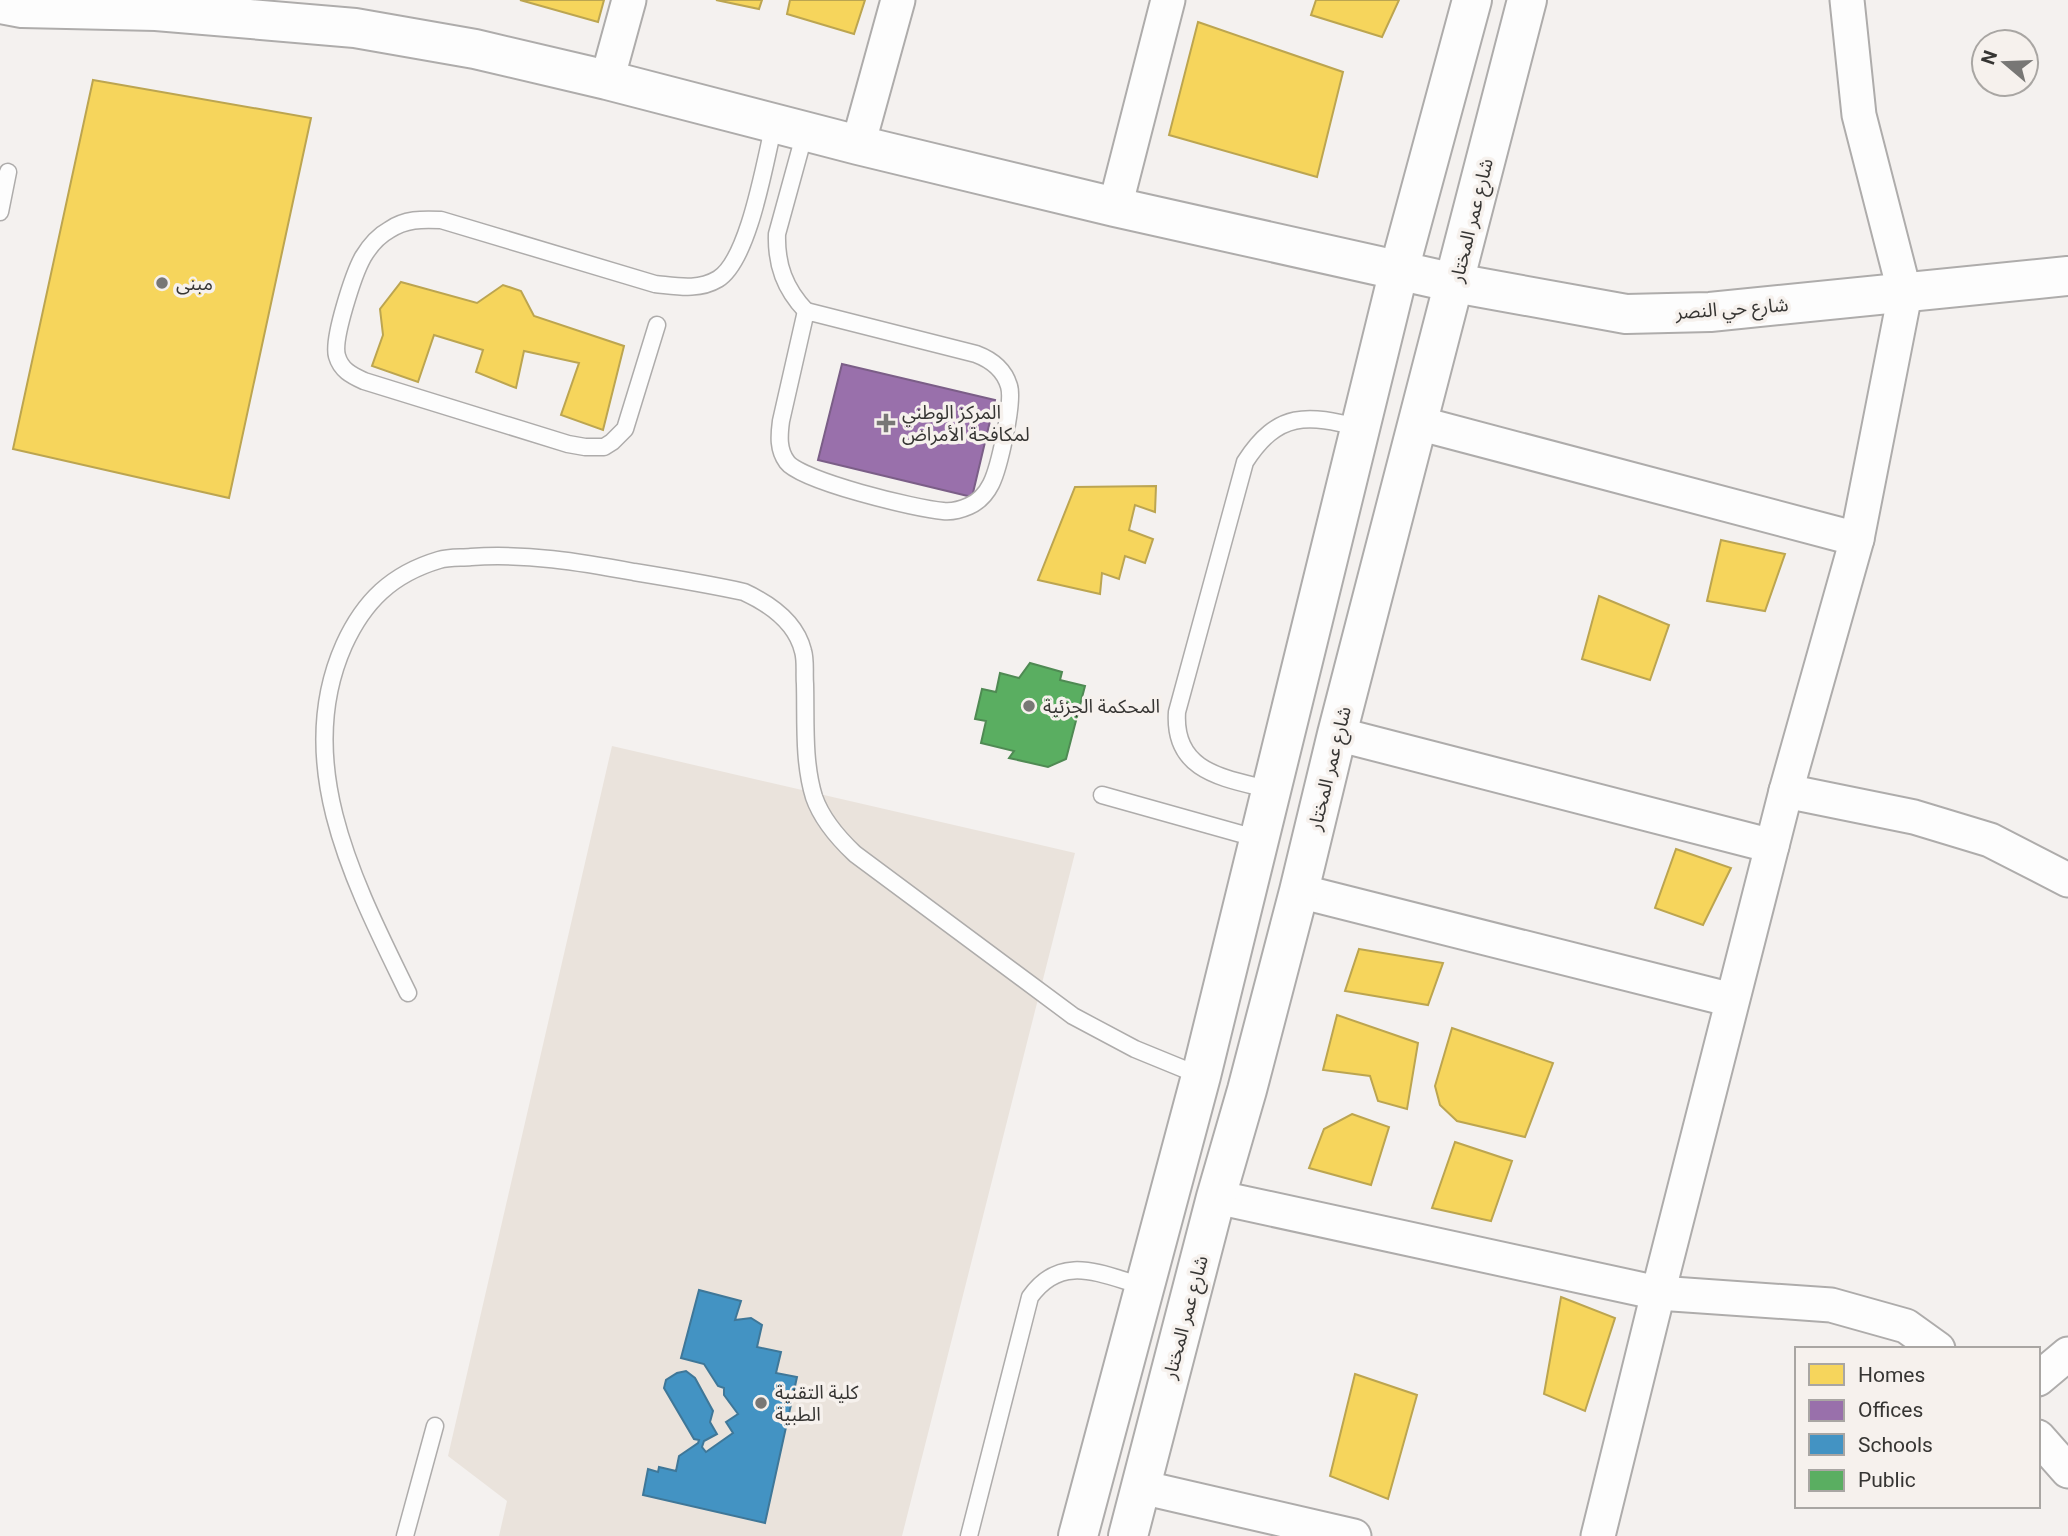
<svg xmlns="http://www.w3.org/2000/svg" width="2068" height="1536" font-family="Roboto,'Noto Sans Arabic',sans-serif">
<rect width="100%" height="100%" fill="#f4f1ef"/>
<!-- built -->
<path fill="#eae3dc" d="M 612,746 L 1075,853 L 902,1536 L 499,1536 L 507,1501 L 448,1456 Z"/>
<!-- homes -->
<g fill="#f6d55c" stroke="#bca550" stroke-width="2">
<path d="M 520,0 L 604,0 L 598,22 Z"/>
<path d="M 716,0 L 762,0 L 759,9 Z"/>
<path d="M 790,0 L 865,0 L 854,34 L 787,14 Z"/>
<path d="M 1316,0 L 1399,0 L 1382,37 L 1311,15 Z"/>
<path d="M 1198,22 L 1343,72 L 1317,177 L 1169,135 Z"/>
<path d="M 93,80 L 311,118 L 229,498 L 13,449 Z"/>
<path d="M 401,282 L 477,303 L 503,285 L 521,291 L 534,316 L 624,346 L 603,430 L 561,415 L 579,363 L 524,351 L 516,388 L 476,372 L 483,350 L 434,335 L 418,382 L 372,366 L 383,335 L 380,309 Z"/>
<path d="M 1156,486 L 1155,512 L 1135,505 L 1129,530 L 1153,539 L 1145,563 L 1125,556 L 1119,579 L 1102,573 L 1100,594 L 1038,580 L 1075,487 Z"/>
<path d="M 1721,540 L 1785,554 L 1765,611 L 1707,601 Z"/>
<path d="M 1599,596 L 1669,625 L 1650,680 L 1582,659 Z"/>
<path d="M 1676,849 L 1731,868 L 1703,925 L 1655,908 Z"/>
<path d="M 1359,949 L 1443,963 L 1428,1005 L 1345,991 Z"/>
<path d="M 1337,1015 L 1418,1043 L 1407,1109 L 1378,1101 L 1370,1076 L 1323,1070 Z"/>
<path d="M 1452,1028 L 1553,1063 L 1525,1137 L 1457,1121 L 1440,1105 L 1435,1086 Z"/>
<path d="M 1352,1114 L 1389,1127 L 1371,1185 L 1309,1168 L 1324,1129 Z"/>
<path d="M 1455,1142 L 1512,1161 L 1491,1221 L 1432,1208 Z"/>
<path d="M 1561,1297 L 1615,1318 L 1585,1411 L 1544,1394 Z"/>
<path d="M 1355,1374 L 1417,1395 L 1388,1499 L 1330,1476 Z"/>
</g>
<!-- offices -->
<path fill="#9970ab" stroke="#7b5e87" stroke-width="2" d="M 842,364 L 995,400 L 972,497 L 818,460 Z"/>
<!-- schools -->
<path fill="#4393c3" stroke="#3f7798" stroke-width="2" d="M 699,1290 L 741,1301 L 735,1320 L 751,1318 L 762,1325 L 757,1347 L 781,1352 L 776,1373 L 797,1377 L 765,1523 L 643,1495 L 648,1469 L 658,1472 L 659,1467 L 676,1471 L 679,1456 L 698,1443 L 699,1440 L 694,1439 L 664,1388 L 666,1380 L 677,1373 L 686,1371 L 695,1378 L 713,1411 L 710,1422 L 717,1434 L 704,1441 L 702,1447 L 706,1452 L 733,1433 L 726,1422 L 738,1414 L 724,1395 L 724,1388 L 718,1386 L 704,1364 L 681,1358 Z"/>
<!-- public -->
<path fill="#5aae61" stroke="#4f8a53" stroke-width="2" d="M 1030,663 L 1062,672 L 1060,680 L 1085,686 L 1066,759 L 1048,767 L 1009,758 L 1014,751 L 981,743 L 986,721 L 975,719 L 982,689 L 996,692 L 1000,673 L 1019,678 Z"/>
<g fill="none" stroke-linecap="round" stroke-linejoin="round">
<defs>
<g id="service">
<path d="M 805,132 L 777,234 C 776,265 785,289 806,311"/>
<path d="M 0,212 L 8,172"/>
<path d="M 806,311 L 976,354 C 992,360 1004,369 1009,386 C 1014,402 999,468 991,484 C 986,494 978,502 969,506 C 960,510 952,512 943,511 C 917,509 801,481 787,462 C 778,450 779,436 781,421 Z"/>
<path d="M 657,325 L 625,429 L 612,442 L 604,447 L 585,447 L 568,444 L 364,381 C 351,375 341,370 337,356 C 332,339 354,273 363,257 C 369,247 378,236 389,230 C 405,219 422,219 441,220 L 655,284 C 676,286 698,291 718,279 C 749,260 765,161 774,124"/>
<path d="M 1271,790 C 1225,778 1173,773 1177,712 L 1245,462 C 1278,411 1307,414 1361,428"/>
<path d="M 1102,795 L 1259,839"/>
<path d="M 408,993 C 356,886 291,764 344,645 C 364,601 392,574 439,560 C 449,557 461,558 471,557 C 525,553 580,562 634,572 C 671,578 708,584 744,592 C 770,604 796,622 803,651 C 806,661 804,674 805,684 C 806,721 803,761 814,797 C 822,820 838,838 855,854 L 1073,1016 L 1135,1049 L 1201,1076"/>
<path d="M 405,1536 L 435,1426"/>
<path d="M 969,1536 L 1030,1297 C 1061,1253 1100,1274 1143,1286"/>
</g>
<g id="minor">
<path d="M 607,80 L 629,0"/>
<path d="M 858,145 L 898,0"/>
<path d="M 1115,207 L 1168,0"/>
<path d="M 1418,423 L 1857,539"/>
<path d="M 1337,734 L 1772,846"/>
<path d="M 1786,791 L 1914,817 L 1990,840 L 2068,880"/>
<path d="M 1299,891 L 1732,1000"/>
<path d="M 1216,1197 L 1658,1293 L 1831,1305 L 1906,1326 L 1938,1349"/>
<path d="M 2038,1379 L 2068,1354"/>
<path d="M 2038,1437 L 2068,1471"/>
<path d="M 1141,1487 L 1354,1536"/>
<path d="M 1598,1536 L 1658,1293 L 1786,791 L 1857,539 L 1905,294 L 1859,115 L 1847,0"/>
</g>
<g id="tertiary">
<path d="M 0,4 L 22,8 L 156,11 L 355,28 L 475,49 L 607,80 L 858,145 L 1115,207 L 1455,283 L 1626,314 L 1710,312 L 2068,276"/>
<path d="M 1078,1536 L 1201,1076 L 1399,270 L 1472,0"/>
<path d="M 1128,1536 L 1216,1197 L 1247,1090 L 1299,891 L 1337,734 L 1527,0"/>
</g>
</defs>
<!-- service casing -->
<use href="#service" stroke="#aeacab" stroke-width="19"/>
<!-- minor casing -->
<use href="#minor" stroke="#aeacab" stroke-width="37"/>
<!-- tertiary casing -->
<use href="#tertiary" stroke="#aeacab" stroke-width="42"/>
<!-- service -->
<use href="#service" stroke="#fdfdfd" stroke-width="16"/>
<!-- minor -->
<use href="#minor" stroke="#fdfdfd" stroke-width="33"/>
<!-- tertiary -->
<use href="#tertiary" stroke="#fdfdfd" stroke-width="38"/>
</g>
<!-- markers -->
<g fill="#787775" stroke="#f6f1ed" stroke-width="2.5">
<circle cx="162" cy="283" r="7"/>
<path d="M882.5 412.5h7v7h7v7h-7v7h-7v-7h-7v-7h7z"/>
<circle cx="1029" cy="706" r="7"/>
<circle cx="761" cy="1403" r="7"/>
</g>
<g text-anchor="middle" stroke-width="7" stroke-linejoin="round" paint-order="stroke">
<!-- street labels -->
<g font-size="19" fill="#363533" stroke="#f6f1ed">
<text transform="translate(1471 220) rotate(-76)" y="7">شارع عمر المختار</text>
<text transform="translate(1732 308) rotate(-4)" y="7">شارع حي النصر</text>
<text transform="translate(1329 768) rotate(-76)" y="7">شارع عمر المختار</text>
<text transform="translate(1185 1317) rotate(-75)" y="7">شارع عمر المختار</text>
</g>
<!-- poi labels -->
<g font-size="19" fill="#363533" stroke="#f6f1ed" text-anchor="start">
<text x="176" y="290">مبنى</text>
<text x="902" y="419">المركز الوطني<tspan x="902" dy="22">لمكافحة الأمراض</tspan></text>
<text x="1043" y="713">المحكمة الجزئية</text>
<text x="775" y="1399">كلية التقنية<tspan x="775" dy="22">الطبية</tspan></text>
</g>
</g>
<!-- legend -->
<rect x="1795" y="1347" width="245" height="161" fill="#f6f1ed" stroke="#a9a6a3" stroke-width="2"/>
<rect x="1809" y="1364" width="35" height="21" fill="#f6d55c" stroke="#a9a6a3" stroke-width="2"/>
<text x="1858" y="1382" font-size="21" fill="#363533">Homes</text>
<rect x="1809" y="1400" width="35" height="21" fill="#9970ab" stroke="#a9a6a3" stroke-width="2"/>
<text x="1858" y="1417" font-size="21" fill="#363533">Offices</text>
<rect x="1809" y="1434" width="35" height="21" fill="#4393c3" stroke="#a9a6a3" stroke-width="2"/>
<text x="1858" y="1452" font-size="21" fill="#363533">Schools</text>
<rect x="1809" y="1470" width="35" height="21" fill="#5aae61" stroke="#a9a6a3" stroke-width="2"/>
<text x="1858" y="1487" font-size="21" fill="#363533">Public</text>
<!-- north arrow -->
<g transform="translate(2005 63) rotate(289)"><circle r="33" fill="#f6f1ed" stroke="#a9a6a3" stroke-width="2"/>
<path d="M0-5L12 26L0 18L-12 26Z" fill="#787775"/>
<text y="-10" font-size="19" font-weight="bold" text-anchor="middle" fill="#363533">N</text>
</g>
</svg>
